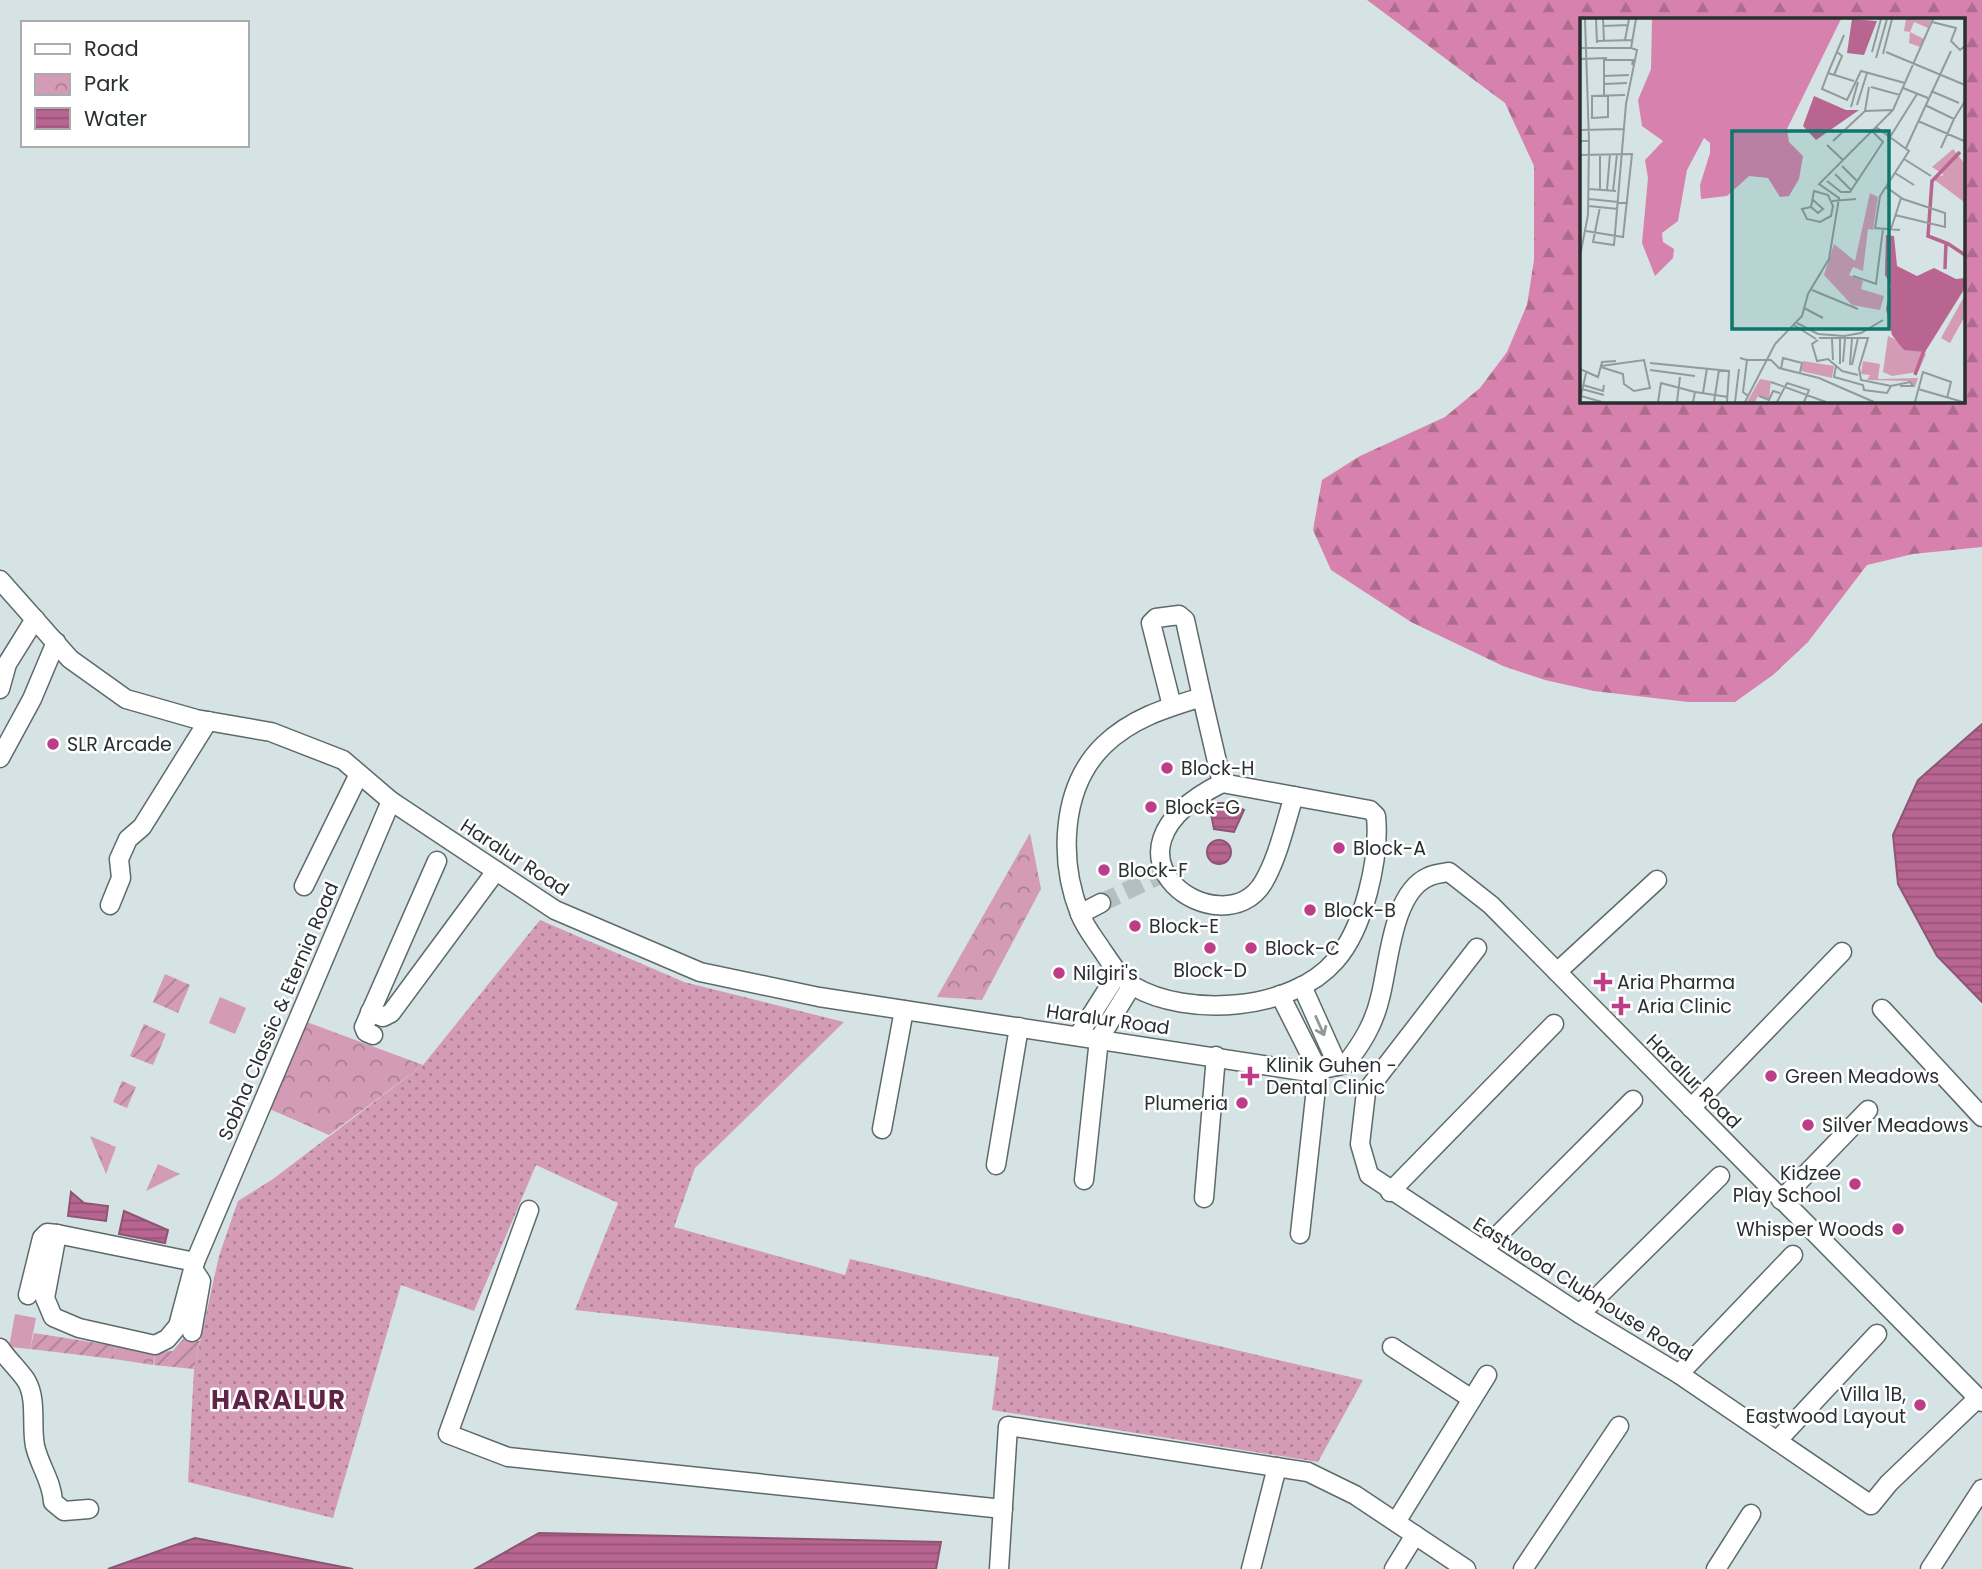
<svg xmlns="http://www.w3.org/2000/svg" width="1982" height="1569" font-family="Poppins,sans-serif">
<defs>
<pattern id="grass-dots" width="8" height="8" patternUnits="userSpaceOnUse" patternTransform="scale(1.75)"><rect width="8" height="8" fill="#d49bb7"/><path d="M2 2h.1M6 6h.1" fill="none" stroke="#ac7f95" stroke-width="1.8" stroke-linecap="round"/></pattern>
<pattern id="forest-firs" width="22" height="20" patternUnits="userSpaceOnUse" patternTransform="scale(1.75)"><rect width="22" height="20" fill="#d782ae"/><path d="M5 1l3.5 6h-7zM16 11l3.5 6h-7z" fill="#af6b8e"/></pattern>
<pattern id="park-crowns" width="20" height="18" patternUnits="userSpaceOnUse" patternTransform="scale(1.75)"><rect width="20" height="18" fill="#d49bb7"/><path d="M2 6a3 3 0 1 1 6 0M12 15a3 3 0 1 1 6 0" fill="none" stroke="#ac7f95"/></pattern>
<pattern id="garden-furrows" width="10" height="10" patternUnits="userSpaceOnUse" patternTransform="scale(1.75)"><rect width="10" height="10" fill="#d49bb7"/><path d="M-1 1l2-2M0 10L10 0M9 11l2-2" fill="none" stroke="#ac7f95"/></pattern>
<pattern id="water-rules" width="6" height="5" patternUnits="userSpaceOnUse" patternTransform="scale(1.75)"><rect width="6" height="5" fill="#b86591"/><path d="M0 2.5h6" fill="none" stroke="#965477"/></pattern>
</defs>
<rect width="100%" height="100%" fill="#d5e3e4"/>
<!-- grass -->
<path fill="url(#grass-dots)" d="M 540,920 L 684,982 L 844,1022 L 695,1168 L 674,1227 L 845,1275 L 850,1259 L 1363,1380 L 1318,1462 L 992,1410 L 999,1357 L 575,1310 L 618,1203 L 536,1165 L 474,1311 L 401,1285 L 333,1518 L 188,1482 L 194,1369 L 219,1256 L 238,1201 L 273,1179 L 423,1065 Z"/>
<!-- forest -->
<path fill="url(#forest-firs)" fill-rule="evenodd" d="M 1367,0 L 1982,0 L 1982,547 L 1913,554 L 1867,565 L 1808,642 L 1773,675 L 1735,702 L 1688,702 L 1594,691 L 1545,680 L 1503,666 L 1411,622 L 1331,570 L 1313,530 L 1322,480 L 1360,456 L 1445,417 L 1480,388 L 1507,352 L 1527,305 L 1534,260 L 1534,166 L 1505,103 ZM 1581,19 L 1963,19 L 1963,401 L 1581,401 Z"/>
<!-- park -->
<g fill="url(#park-crowns)">
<path d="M 1030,833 L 1041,889 L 982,1000 L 937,997 Z"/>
<path d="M 304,1021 L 423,1065 L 329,1135 L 265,1107 Z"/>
<path d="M 90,1136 L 116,1147 L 106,1174 Z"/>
<path d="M 158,1164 L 180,1174 L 146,1191 Z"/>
<path d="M 116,1346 L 155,1352 L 153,1365 L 114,1359 Z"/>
</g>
<!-- garden -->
<g fill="url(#garden-furrows)">
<path d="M 165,974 L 190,985 L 178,1013 L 153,1002 Z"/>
<path d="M 144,1024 L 166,1034 L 153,1065 L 130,1056 Z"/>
<path d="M 122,1081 L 136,1087 L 127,1108 L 113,1102 Z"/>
<path d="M 34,1333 L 116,1346 L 114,1359 L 30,1349 Z"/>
<path d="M 185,1337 L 200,1341 L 194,1369 L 154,1365 L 155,1352 L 173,1351 Z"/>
</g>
<!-- pitch -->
<g fill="#d49bb7">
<path d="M 220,997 L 246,1008 L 235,1034 L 209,1023 Z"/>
<path d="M 15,1314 L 36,1318 L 30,1349 L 9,1347 Z"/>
</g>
<!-- water -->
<g fill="url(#water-rules)" stroke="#8d5574" stroke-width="2">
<path d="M 1982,724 L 1982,1002 L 1937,956 L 1898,884 L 1893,835 L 1918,780 Z"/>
<path d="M 1209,803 L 1229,803 L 1244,810 L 1234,832 L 1214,829 Z"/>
<circle cx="1219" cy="852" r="12"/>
<path d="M 71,1192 L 84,1203 L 108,1206 L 106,1221 L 68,1216 Z"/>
<path d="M 124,1211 L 168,1230 L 165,1243 L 119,1234 Z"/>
<path d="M 539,1533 L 941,1542 L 936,1569 L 475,1569 Z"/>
<path d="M 195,1538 L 353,1569 L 108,1569 Z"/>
</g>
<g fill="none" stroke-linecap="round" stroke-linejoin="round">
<!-- minor-tunnel -->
<path stroke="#b3bfc0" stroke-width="18" stroke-dasharray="18 9" stroke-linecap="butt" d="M 1101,903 L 1162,874"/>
<defs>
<g id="minor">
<path d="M 0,580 L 70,659 L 126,699 L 196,719 L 271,732 L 343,760 L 391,801 L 555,910 L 700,972 L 819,997 L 1309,1072 L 1346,1064 C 1362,1043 1374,1024 1380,998 C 1389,964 1392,893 1428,877 C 1434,874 1442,873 1449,872 L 1491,905 L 1982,1402"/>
<path d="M 0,689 L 7,664 L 35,619"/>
<path d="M 1202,697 L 1222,783 L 1370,810 L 1376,816 C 1380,858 1364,929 1335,961 C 1292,1011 1187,1018 1133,986 C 1119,977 1111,963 1102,950 C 1094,938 1085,927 1080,914 C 1059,861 1060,788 1104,745 C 1132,718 1166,708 1202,697 Z"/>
<path d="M 1172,706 L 1151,623 L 1156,618 L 1179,615 L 1185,620 L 1202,697"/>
<path d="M 0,758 L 32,699 L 56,642"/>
<path d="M 1222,783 C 1079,855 1223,949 1263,883 C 1278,858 1285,824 1294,796"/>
<path d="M 304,886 L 359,774"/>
<path d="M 110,905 L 121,878 L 119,859 L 128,839 L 142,827 L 208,721"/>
<path d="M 1080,914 L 1101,903"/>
<path d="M 1477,948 L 1366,1092 L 1360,1144 L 1369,1175 L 1580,1314 L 1679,1374 L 1871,1505 L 1889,1483 L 1978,1398"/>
<path d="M 1557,972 L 1657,880"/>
<path d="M 1302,986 L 1338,1066"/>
<path d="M 1280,995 L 1318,1070 L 1300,1234"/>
<path d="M 1882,1009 L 1982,1117"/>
<path d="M 370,1012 L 383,1017 L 391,1013 L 496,871"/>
<path d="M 373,1035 L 366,1032 L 364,1027 L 437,861"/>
<path d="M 1078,1036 L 1118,973"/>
<path d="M 1691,1108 L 1842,952"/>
<path d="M 882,1129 L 904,1010"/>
<path d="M 996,1165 L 1019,1027"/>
<path d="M 1084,1180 L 1099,1039 L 1132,985"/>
<path d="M 1390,1192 L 1554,1024"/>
<path d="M 1204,1198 L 1216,1056"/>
<path d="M 1781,1200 L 1868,1110"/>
<path d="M 529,1210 L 448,1434 L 508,1457 L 1003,1509"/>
<path d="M 57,1234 L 195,1262 L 178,1326 L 167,1339 L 155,1345 L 79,1328 L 53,1317 L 45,1298 Z"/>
<path d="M 1483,1250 L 1633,1100"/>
<path d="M 195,1262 L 391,801"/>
<path d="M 28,1295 L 42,1238 L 47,1233 L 57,1234"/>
<path d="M 1580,1314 L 1720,1176"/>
<path d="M 192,1332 L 201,1281 L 195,1272"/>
<path d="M 1392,1347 L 1472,1399"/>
<path d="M 0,1348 C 7,1359 23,1374 27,1382 C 37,1400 31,1426 35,1446 C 40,1467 52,1481 53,1502 L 64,1511 L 89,1509"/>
<path d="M 1679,1374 L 1793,1255"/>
<path d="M 1777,1441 L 1877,1334"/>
<path d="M 1396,1522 L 1487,1375"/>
<path d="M 999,1569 L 1008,1426 L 1308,1472 L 1355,1495 L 1466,1569"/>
<path d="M 1251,1569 L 1277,1467"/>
<path d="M 1394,1569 L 1415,1535"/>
<path d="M 1523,1569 L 1619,1426"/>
<path d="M 1716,1569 L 1751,1514"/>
<path d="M 1930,1569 L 1982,1489"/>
</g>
</defs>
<!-- minor casing -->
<use href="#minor" stroke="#5d6a6b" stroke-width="21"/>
<!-- minor -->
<use href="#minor" stroke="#fff" stroke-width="18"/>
</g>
<!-- one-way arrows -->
<defs><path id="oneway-shaft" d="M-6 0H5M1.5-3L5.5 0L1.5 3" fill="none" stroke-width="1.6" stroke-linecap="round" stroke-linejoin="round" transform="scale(1.75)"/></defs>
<use stroke="#949798" href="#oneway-shaft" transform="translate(1320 1026) rotate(66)"/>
<!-- markers -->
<g fill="#bd3d88" stroke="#fff" stroke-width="2.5">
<circle cx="53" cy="744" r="7"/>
<circle cx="1167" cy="768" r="7"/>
<circle cx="1151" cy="807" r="7"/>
<circle cx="1339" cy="848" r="7"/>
<circle cx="1104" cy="870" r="7"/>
<circle cx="1310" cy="910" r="7"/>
<circle cx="1135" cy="926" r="7"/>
<circle cx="1210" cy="948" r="7"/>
<circle cx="1251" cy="948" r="7"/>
<circle cx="1059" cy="973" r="7"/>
<path d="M1599.5 971.5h7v7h7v7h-7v7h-7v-7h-7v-7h7z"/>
<path d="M1617.5 995.5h7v7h7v7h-7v7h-7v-7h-7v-7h7z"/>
<path d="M1246.5 1065.5h7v7h7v7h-7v7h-7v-7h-7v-7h7z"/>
<circle cx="1771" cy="1076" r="7"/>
<circle cx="1242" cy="1103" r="7"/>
<circle cx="1808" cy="1125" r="7"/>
<circle cx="1855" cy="1184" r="7"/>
<circle cx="1898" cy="1229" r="7"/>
<circle cx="1920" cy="1405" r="7"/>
</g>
<g text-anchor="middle" stroke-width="5" stroke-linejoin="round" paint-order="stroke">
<!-- poi labels -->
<g font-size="19" fill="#2a2f30" stroke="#fff" text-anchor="start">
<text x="67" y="751">SLR Arcade</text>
<text x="1181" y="775">Block-H</text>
<text x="1165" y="814">Block-G</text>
<text x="1353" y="855">Block-A</text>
<text x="1118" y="877">Block-F</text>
<text x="1324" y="917">Block-B</text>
<text x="1149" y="933">Block-E</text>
<text x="1265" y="955">Block-C</text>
<text x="1210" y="977" text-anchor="middle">Block-D</text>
<text x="1073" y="980">Nilgiri's</text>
<text x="1617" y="989">Aria Pharma</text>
<text x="1637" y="1013">Aria Clinic</text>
<text x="1266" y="1072">Klinik Guhen -<tspan x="1266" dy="22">Dental Clinic</tspan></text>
<text x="1785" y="1083">Green Meadows</text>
<text x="1228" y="1110" text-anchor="end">Plumeria</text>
<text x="1822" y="1132">Silver Meadows</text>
<text x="1841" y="1180" text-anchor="end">Kidzee<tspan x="1841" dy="22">Play School</tspan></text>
<text x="1884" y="1236" text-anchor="end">Whisper Woods</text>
<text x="1906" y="1401" text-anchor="end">Villa 1B,<tspan x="1906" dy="22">Eastwood Layout</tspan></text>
</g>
<!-- street labels -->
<g font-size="19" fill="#2a2f30" stroke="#fff">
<text transform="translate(515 857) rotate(33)" y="7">Haralur Road</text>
<text transform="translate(278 1011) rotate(-67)" y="7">Sobha Classic &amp; Eternia Road</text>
<text transform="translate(1108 1019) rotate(8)" y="7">Haralur Road</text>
<text transform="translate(1694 1081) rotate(45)" y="7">Haralur Road</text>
<text transform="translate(1583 1289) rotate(32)" y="7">Eastwood Clubhouse Road</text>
</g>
<!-- district labels -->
<g font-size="26" font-weight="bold" letter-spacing="2" fill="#602245" stroke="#fff">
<text x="279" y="1409">HARALUR</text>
</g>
</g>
<!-- overview -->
<g transform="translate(1580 18)">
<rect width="385" height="385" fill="#d5e3e4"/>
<path d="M 326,1 L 351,2 L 348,10 L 334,4 L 330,14 L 344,21 L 340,29 L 329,25 L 330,14 L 324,13 ZM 373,131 L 385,146 L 384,184 L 352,160 L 364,157 L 352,149 ZM 290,175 L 298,179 L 293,212 L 288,211 L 283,253 L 273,249 L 269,257 L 283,263 L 281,271 L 304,278 L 300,292 L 272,287 L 244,257 L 254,226 L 275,243 ZM 385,277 L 385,298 L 370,325 L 361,320 ZM 223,343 L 254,348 L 252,360 L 221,353 ZM 180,361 L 191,363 L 189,381 L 178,378 L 175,384 L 167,384 Z" fill="#d49bb7"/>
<path d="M 72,1 L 261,1 L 207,111 L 209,124 L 223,138 L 219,161 L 209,178 L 200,179 L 188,160 L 169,158 L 147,178 L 121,181 L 120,167 L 130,135 L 130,125 L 124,120 L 107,152 L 98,203 L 82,215 L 83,224 L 94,231 L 93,240 L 75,258 L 62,225 L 68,160 L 65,142 L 83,123 L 62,108 L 58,82 L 71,51 Z" fill="#d782ae"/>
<path d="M 308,318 L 346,336 L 338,354 L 312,358 L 303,354 Z" fill="#d49bb7"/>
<path d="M 283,343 L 300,346 L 298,361 L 338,360 L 335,369 L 328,363 L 287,362 L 290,357 L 281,356 Z" fill="#d49bb7"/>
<path d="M 272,1 L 297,3 L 284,37 L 267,35 ZM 234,78 L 266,92 L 279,92 L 236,122 L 223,108 ZM 306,217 L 314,218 L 317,248 L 337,258 L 354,250 L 376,261 L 385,260 L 385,270 L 345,334 L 324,332 L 312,317 L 306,291 L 311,267 L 305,257 Z" fill="#b86591"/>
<path fill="none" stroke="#b86591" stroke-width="3.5" d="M 367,225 L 385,237M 365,251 L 366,225 L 348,218 L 352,163 L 380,134M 335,357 L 344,332"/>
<path fill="none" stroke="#919b9c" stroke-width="2" d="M 16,1 L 17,25M 23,1 L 24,23M 352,4 L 376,10 L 371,23 L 380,32 L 385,28M 23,8 L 48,7M 45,22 L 49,1M 17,23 L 52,22M 0,30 L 51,30M 292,34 L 301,1M 306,34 L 385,67M 303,36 L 312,1M 296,40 L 307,1M 0,41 L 27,40M 248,55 L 264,17M 254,57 L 262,38 L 257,34M 24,58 L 49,57M 274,63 L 248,55 L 242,71 L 267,82 L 281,53 L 325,65M 24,66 L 47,65M 291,69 L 320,77M 323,70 L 348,80M 351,73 L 379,85M 24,77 L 24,42 L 53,42 L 52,47M 28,77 L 28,99 L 12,100 L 12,78 L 45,77M 277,87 L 287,55M 345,87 L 374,101 L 361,130M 271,89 L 278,64M 285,93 L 312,92M 374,101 L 385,83M 338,103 L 384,123M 296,109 L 329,133 L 300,178 L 295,210 L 320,212M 0,112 L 44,111M 310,119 L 337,76M 0,123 L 9,123 L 5,1M 253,123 L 285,93 L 289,69M 247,127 L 263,142M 326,130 L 371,33M 0,137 L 52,136 L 43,219 L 6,213M 324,141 L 351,158M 262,148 L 277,163M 315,155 L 334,167M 255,156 L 271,172M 247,163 L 261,174 L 270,174 L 303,124 L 292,113M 306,169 L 323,181 L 365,195 L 365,209 L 315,197M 9,171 L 36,173M 20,172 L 20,136M 27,172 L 30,136M 33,173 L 37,136M 234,173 L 248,177 L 253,188 L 251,198 L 240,204 L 227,201 L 222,191 L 231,189 ZM 9,181 L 48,185M 252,183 L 276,181M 9,188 L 38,191M 20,189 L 13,224 L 34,227 L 46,86 L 57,32 L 51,30 L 56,1M 231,189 L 238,195 L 243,191 L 232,181M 311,211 L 321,180M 0,238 L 8,197 L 9,123M 273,258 L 296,266 L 303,211M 232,272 L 278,291M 224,290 L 243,300M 217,305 L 238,316 L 264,318 L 281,315 L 303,302M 214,307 L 236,321M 239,320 L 288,320 L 279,350 L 281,362 L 311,368M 252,321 L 253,342M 260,321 L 260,346M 238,322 L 232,326 L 237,343 L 248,341 L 262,353 L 278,357M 160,340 L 167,342 L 163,374 L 168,378M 167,342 L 191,342 L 199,350 L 239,360 L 294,384M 263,344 L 265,321M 70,345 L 149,353 L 147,384M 270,347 L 272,320M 272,347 L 278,320M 256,348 L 254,359 L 283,367 L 284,372 L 307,375 L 311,368 L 330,364 L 333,368 L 320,368M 21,349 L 43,356 L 44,366 L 54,373 L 70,370 L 64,342 L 21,348M 0,351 L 18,359 L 22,344 L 36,343M 201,351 L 203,340 L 222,345 L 220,354M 70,352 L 115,358M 191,364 L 246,384M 3,367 L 23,373 L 24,367M 2,371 L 24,377M 338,371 L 383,384M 123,375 L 127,350M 1,378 L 22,384M 179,378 L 189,382 L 193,373 L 200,375M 0,382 L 6,355M 78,384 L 81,365 L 115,374M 97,384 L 100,359M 113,384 L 115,374 L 148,379M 134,384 L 139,352M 155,384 L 159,351M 165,384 L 195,326 L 222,298 L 228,276 L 249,241 L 259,180 L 239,166 L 313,92 L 353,1M 197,384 L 207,365 L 229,372 L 224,384M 335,384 L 343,354 L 371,364 L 367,380"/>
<path fill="#0f766e" fill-opacity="0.15" stroke="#0f766e" stroke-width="3.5" d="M 152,113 L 309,113 L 309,311 L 152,311 Z"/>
<rect width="385" height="385" fill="none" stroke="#2a2f30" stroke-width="3.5"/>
</g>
<!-- legend -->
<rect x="21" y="21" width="228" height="126" fill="#ffffff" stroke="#aaacac" stroke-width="2"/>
<rect x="35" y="44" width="35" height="10" fill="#ffffff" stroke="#aaacac" stroke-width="2"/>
<text x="84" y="56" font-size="21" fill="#2a2f30">Road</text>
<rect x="35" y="74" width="35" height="21" fill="url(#park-crowns)" stroke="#aaacac" stroke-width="2"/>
<text x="84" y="91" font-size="21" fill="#2a2f30">Park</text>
<rect x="35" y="108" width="35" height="21" fill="url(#water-rules)" stroke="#aaacac" stroke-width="2"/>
<text x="84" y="126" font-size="21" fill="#2a2f30">Water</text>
</svg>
